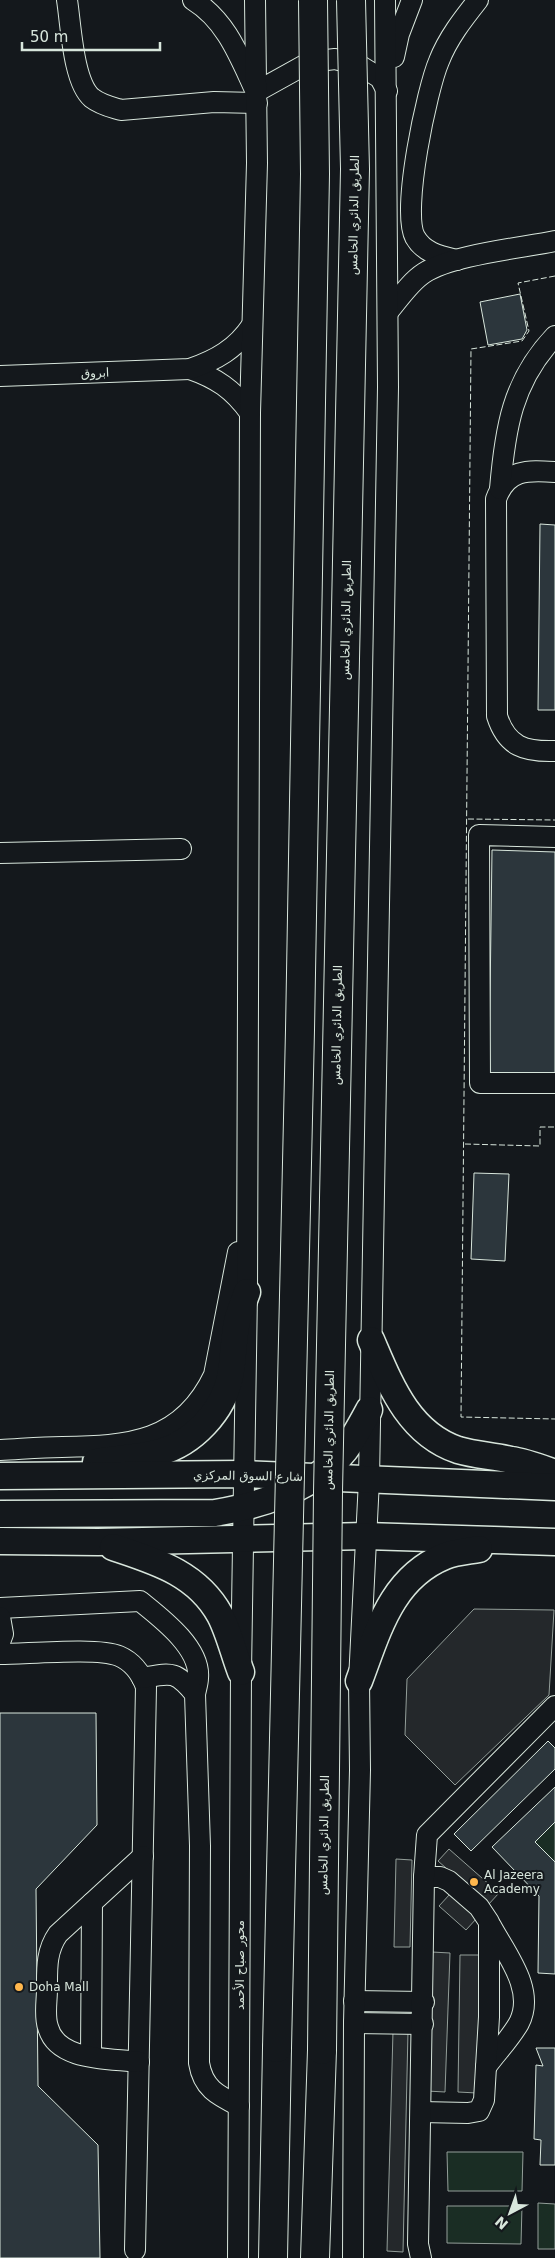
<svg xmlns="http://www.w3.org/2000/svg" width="555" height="2258" font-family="'DejaVu Sans',Vazirmatn,sans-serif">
<rect width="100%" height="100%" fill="#14181c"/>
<!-- green -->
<g fill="#1a2d24" stroke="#939e99">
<path d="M 555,1822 L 555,1862 L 535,1842 Z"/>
<path d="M 447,2152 L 523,2152 L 522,2191 L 448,2191 Z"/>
<path d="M 538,2203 L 555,2204 L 555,2249 L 538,2249 Z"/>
<path d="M 447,2206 L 522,2206 L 521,2244 L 447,2243 Z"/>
</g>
<!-- parking -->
<g fill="#24282b" stroke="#939e99">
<path d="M 474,1609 L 554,1610 L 549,1695 L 455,1785 L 405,1735 L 407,1679 Z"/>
<path d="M 449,1849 L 499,1893 L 488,1905 L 438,1861 Z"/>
<path d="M 396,1859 L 412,1860 L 410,1947 L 394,1947 Z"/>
<path d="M 450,1894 L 477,1918 L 466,1930 L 439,1906 Z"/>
<path d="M 432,1952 L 450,1953 L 445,2092 L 427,2091 Z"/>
<path d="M 460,1955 L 480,1955 L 477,2093 L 458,2092 Z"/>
<path d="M 393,2031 L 408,2031 L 403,2252 L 387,2251 Z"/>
</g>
<!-- building -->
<g fill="#2c363c" stroke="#d8e6dc">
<path d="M 520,294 L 527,330 L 522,339 L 488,345 L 480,302 Z"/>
<path d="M 540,524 L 555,525 L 555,710 L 538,710 Z"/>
<path d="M 492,850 L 555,852 L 555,1076 L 489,1075 Z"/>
<path d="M 474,1173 L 509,1174 L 505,1261 L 471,1259 Z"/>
<path d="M 0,1713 L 96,1713 L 97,1825 L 36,1889 L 38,2086 L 98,2145 L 100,2258 L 0,2258 Z"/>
<path d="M 548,1741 L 555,1748 L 555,1769 L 471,1851 L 454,1834 Z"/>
<path d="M 555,1787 L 555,1822 L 535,1842 L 555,1862 L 555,1974 L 538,1973 L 539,1896 L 492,1847 Z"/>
<path d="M 536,2048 L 555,2048 L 555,2165 L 540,2165 L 541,2140 L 534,2139 L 536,2065 L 543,2066 Z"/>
</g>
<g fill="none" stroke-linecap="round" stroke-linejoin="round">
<defs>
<g id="minor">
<path d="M 67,0 C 71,25 73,82 92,98 C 101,105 111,107 121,110 L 214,102 L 257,103"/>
<path d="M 193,0 C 227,21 240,58 256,92 L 310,62 L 335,59 L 359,65 L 380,78 L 387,91"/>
<path d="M 394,57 L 399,34 L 412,0"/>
<path d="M 457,260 C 440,256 424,253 415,237 C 401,211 427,89 439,61 C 448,38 463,19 478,0"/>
<path d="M 388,312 C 399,299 410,282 424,273 C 451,255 521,248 555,241"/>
<path d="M 190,369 C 216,378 233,389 250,413"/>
<path d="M 0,376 L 190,369 C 216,360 236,349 252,325"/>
<path d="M 555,472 C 527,470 507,469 496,499 L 497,716 C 507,747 525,752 555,751"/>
<path d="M 500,489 C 505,429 512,381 555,336"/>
<path d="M 555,837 L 479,835 L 480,1083 L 555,1083"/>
<path d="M 0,853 L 181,849"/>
<path d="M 0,1450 C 21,1449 41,1447 62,1447 C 128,1446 182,1443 214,1375 L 238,1252"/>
<path d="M 0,1608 L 140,1601 C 161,1618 201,1648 198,1678 C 198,1683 196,1689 195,1694"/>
<path d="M 0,1617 L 3,1634 L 0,1642"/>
<path d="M 0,1654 C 27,1654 98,1647 119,1656 C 133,1662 141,1673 146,1687 L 135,2250"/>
<path d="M 142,1678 C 171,1673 175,1670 195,1694 L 200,1846 L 199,2063 C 203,2088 217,2095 239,2106"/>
<path d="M 354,2001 L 424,2002"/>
<path d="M 354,2023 L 423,2024"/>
<path d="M 91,2056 L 92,1903"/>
<path d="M 139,2062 C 111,2058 57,2062 48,2027 C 44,2016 47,2001 47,1989 C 47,1969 46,1951 58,1934 L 143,1856"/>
<path d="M 486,2067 C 496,2053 510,2039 519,2023 C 536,1990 506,1954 491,1926"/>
<path d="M 421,2112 L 468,2113 L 479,2111 L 484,2100 L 489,2017 L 489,1922 L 479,1907 L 449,1881 L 440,1877 L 424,1877"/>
<path d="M 238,2258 L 241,1672 L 247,1292 L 250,413 L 257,163 L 255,0"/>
<path d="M 353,2258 L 354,2023 L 360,1770 L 359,1681 L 369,1480 L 388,387 L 385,0"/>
<path d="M 421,2258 L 418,2244 L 424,1877 L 427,1835 L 555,1706"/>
</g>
<g id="major">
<path d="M 371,1340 C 390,1384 408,1433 458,1450 C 475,1455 494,1456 511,1460 C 526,1462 541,1468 555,1473"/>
<path d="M 96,1462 C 117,1458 140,1458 160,1452 C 193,1443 223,1411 230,1377 C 234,1358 233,1336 238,1317 C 241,1309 244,1300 247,1292"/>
<path d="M 0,1476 L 244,1474 L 555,1487"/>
<path d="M 0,1514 L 215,1513 C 262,1505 315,1489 345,1450 C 354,1438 362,1423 369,1410"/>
<path d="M 0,1541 L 98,1542 L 366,1536 L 555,1542"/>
<path d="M 113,1547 C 155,1561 197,1573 220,1615 C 229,1632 234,1654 241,1672"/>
<path d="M 359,1681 C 378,1631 391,1578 445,1556 C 455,1552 468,1551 479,1549"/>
</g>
<g id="highway">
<path d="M 273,2258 L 277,2048"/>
<path d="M 315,2258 L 322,2050"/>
</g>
</defs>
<!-- minor casing -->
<use href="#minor" stroke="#d8e6dc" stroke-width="22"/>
<!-- major casing -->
<use href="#major" stroke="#d8e6dc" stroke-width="29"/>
<!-- highway casing -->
<use href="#highway" stroke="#d8e6dc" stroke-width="30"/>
<!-- minor -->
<use href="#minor" stroke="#14181c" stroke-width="20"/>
<!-- major -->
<use href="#major" stroke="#14181c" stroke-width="26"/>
<!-- highway -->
<use href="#highway" stroke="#14181c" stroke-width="28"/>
<defs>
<g id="highway-bridge">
<path d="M 277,2048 L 300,1030 L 315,174 L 313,0"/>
<path d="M 322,2050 L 328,1492 L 355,169 L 351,0"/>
</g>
</defs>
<!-- highway-bridge casing -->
<use href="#highway-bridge" stroke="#d8e6dc" stroke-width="30" stroke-linecap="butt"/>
<!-- highway-bridge -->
<use href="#highway-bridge" stroke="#14181c" stroke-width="28"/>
<!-- fence -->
<g stroke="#d8e6dc" stroke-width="1" stroke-dasharray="6 2.5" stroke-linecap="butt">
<path d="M 555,276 L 518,283 L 529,331 L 522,341 L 471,349 L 461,1417 L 555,1419"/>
<path d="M 468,819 L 555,820"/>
<path d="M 465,1144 L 540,1146 L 540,1127 L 555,1127"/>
</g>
</g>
<!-- markers -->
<g fill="#ffb74d" stroke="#14181c" stroke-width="2">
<circle cx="474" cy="1882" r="5"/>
<circle cx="19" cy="1987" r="5"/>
</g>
<g text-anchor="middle" stroke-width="4" stroke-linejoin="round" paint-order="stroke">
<!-- street labels -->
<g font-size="12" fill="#d8e6dc" stroke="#14181c">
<text transform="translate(354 215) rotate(-89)" y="4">الطريق الدائري الخامس</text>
<text transform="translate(95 373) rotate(-2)" y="4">ابروق</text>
<text transform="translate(346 620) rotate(-89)" y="4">الطريق الدائري الخامس</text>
<text transform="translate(337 1025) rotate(-89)" y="4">الطريق الدائري الخامس</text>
<text transform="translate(329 1430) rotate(-89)" y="4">الطريق الدائري الخامس</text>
<text transform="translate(248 1476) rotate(1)" y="4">شارع السوق المركزي</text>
<text transform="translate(324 1835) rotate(-89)" y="4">الطريق الدائري الخامس</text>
<text transform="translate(240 1965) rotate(-90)" y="4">محور صباح الأحمد</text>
</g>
<!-- poi labels -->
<g font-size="12" fill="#d8e6dc" stroke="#14181c" text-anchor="start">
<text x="484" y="1879">Al Jazeera<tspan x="484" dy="14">Academy</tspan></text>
<text x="29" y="1991">Doha Mall</text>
</g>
</g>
<!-- north arrow -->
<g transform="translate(510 2213) rotate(221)" stroke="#14181c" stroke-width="4" paint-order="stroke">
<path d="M0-4L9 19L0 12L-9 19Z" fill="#d8e6dc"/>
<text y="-8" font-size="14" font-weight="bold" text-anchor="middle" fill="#d8e6dc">N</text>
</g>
<!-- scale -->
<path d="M22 42v8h138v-8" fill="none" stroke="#d8e6dc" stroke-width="2.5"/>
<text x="30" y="42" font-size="15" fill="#d8e6dc" stroke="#14181c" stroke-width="4" paint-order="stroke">50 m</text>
</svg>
